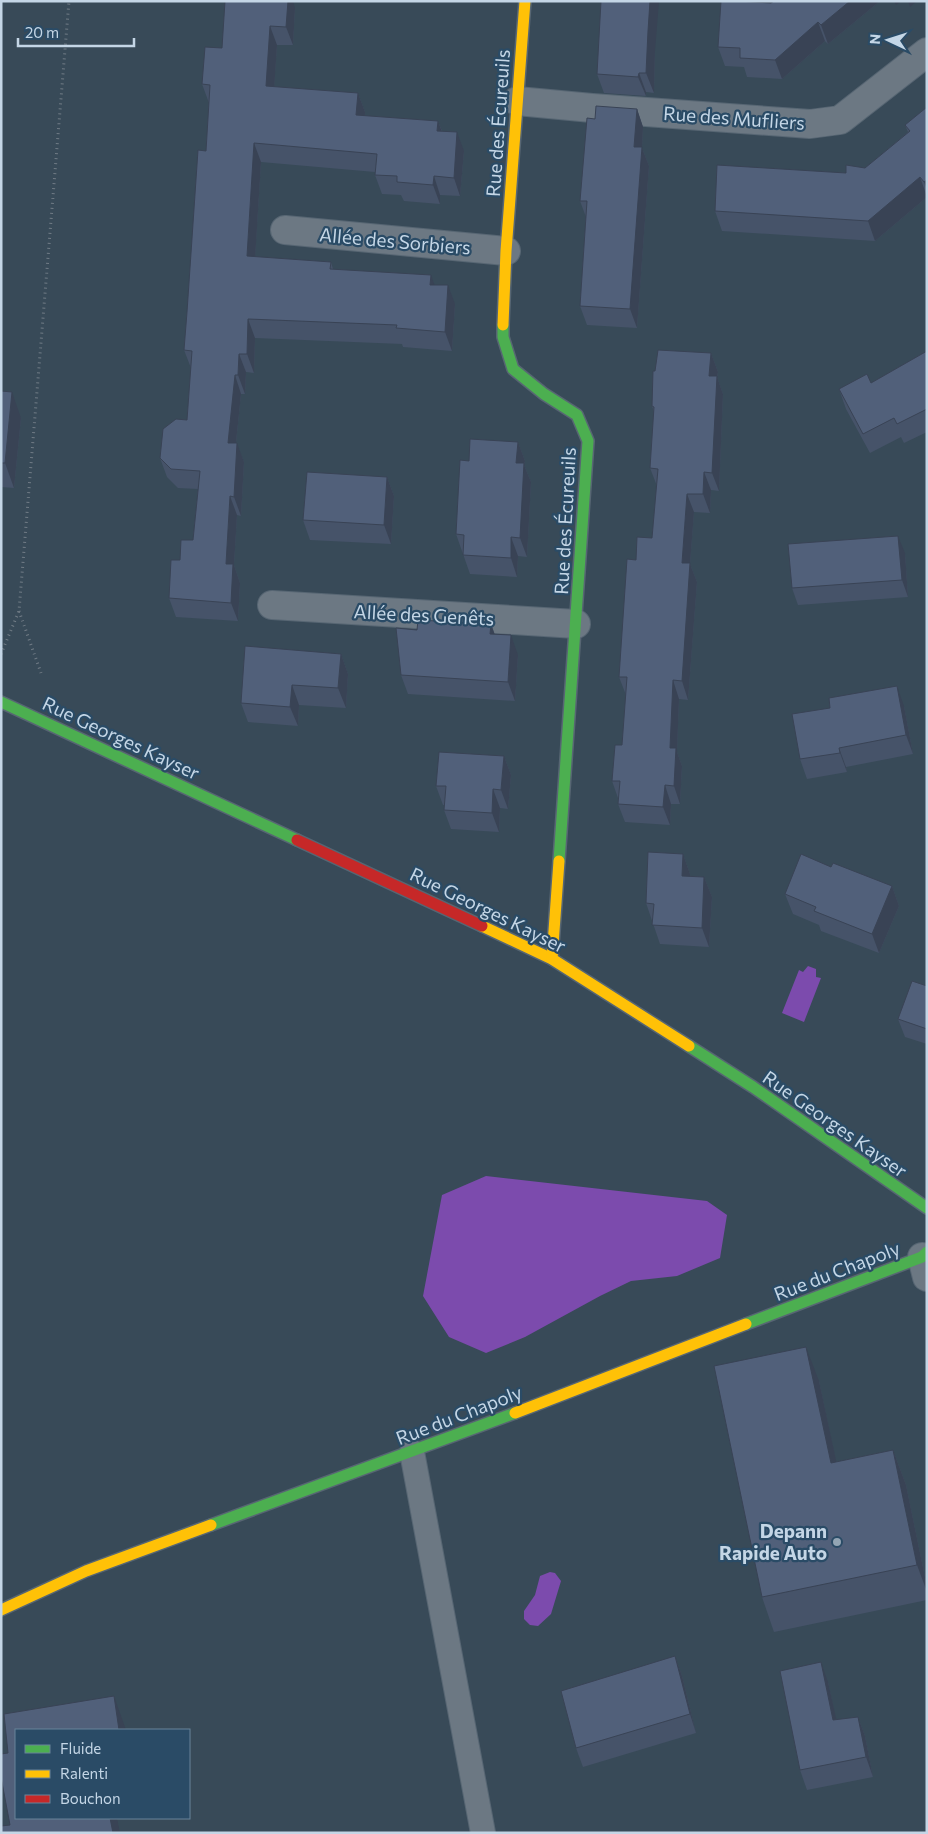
<svg xmlns="http://www.w3.org/2000/svg" width="928" height="1834" font-family="Commissioner,sans-serif">
<rect width="100%" height="100%" fill="#384a58"/>
<!-- water -->
<g fill="#7c4bad">
<path d="M 808,966 L 816,969 L 816,977 L 821,978 L 804,1022 L 782,1013 L 799,970 L 803,972 Z"/>
<path d="M 486,1176 L 707,1201 L 727,1215 L 720,1258 L 677,1276 L 631,1281 L 600,1296 L 525,1337 L 486,1353 L 449,1337 L 423,1296 L 442,1195 Z"/>
<path d="M 550,1572 L 555,1573 L 561,1581 L 551,1614 L 538,1626 L 530,1625 L 524,1619 L 524,1611 L 535,1595 L 540,1576 Z"/>
</g>
<g fill="none" stroke-linecap="round" stroke-linejoin="round">
<defs>
<path id="lane" d="M 412,1452 L 483,1833"/>
<g id="street">
<path d="M 517,101 L 592,108 L 810,124 L 840,120 L 927,52"/>
<path d="M 285,230 L 506,251"/>
<path d="M 272,605 L 576,624"/>
<path d="M 922,1257 L 927,1277"/>
</g>
<g id="fast">
<path d="M 503,325 L 503,337 L 513,369 L 544,394 L 577,415 L 588,441 L 559,861"/>
<path d="M 1,702 L 297,840"/>
<path d="M 689,1046 L 753,1087 L 927,1208"/>
<path d="M 746,1324 L 922,1257 L 927,1252"/>
<path d="M 211,1525 L 515,1413"/>
</g>
<g id="slow">
<path d="M 503,325 L 506,251 L 525,1"/>
<path d="M 482,926 L 552,959 L 689,1046"/>
<path d="M 552,959 L 559,861"/>
<path d="M 515,1413 L 746,1324"/>
<path d="M 1,1610 L 86,1571 L 211,1525"/>
</g>
<path id="jam" d="M 297,840 L 482,926"/>
</defs>
<!-- lane casing -->
<use href="#lane" stroke="#576673" stroke-width="26"/>
<!-- street casing -->
<use href="#street" stroke="#576673" stroke-width="30"/>
<!-- fast casing -->
<use href="#fast" stroke="#576673" stroke-width="14"/>
<!-- slow casing -->
<use href="#slow" stroke="#576673" stroke-width="14"/>
<!-- jam casing -->
<use href="#jam" stroke="#576673" stroke-width="14"/>
<!-- path -->
<g stroke="#717c86" stroke-width="3" stroke-dasharray="1 4" stroke-linecap="butt">
<path d="M 19,611 L 41,673"/>
<path d="M 1,654 L 19,611 L 69,1"/>
</g>
<!-- lane -->
<use href="#lane" stroke="#6c7883" stroke-width="24"/>
<!-- street -->
<use href="#street" stroke="#6c7883" stroke-width="28"/>
<!-- fast -->
<use href="#fast" stroke="#4caf50" stroke-width="11"/>
<!-- slow -->
<use href="#slow" stroke="#ffc107" stroke-width="11"/>
<!-- jam -->
<use href="#jam" stroke="#c62828" stroke-width="11"/>
</g>
<!-- wall -->
<g fill="#465369">
<path d="M 774,1 L 880,1 L 828,44 L 825,41 L 782,79 L 747,77 L 744,67 L 725,66 L 718,47 Z"/>
<path d="M 295,8 L 293,45 L 277,45 L 274,87 L 358,93 L 365,112 L 364,116 L 438,121 L 442,131 L 464,151 L 460,196 L 440,195 L 440,204 L 404,201 L 401,195 L 382,194 L 375,175 L 375,172 L 261,162 L 255,257 L 331,262 L 333,269 L 435,285 L 455,304 L 452,351 L 403,347 L 402,344 L 255,338 L 254,373 L 246,372 L 245,394 L 241,394 L 236,443 L 244,462 L 241,516 L 237,515 L 234,565 L 240,583 L 238,621 L 176,617 L 169,598 L 180,560 L 193,540 L 198,489 L 178,488 L 167,477 L 160,458 L 187,420 L 191,368 L 184,350 L 206,151 L 209,103 L 202,84 L 222,48 Z"/>
<path d="M 655,51 L 654,93 L 646,92 L 646,96 L 604,93 L 597,74 Z"/>
<path d="M 927,107 L 927,197 L 875,241 L 722,231 L 715,211 L 865,168 L 908,132 L 905,125 Z"/>
<path d="M 637,109 L 643,127 L 642,148 L 649,166 L 637,328 L 587,325 L 580,306 L 586,217 L 580,201 L 595,119 Z"/>
<path d="M 927,351 L 927,432 L 904,443 L 901,437 L 870,453 L 846,409 L 839,389 L 871,383 Z"/>
<path d="M 711,353 L 718,372 L 717,377 L 723,394 L 719,491 L 711,490 L 710,513 L 694,512 L 690,564 L 697,582 L 688,700 L 679,699 L 677,752 L 682,766 L 680,804 L 671,804 L 670,825 L 625,822 L 618,804 L 618,798 L 612,781 L 622,745 L 626,695 L 619,677 L 636,560 L 652,538 L 657,486 L 650,468 L 654,412 L 652,406 L 655,371 Z"/>
<path d="M 1,391 L 21,418 L 14,488 L 1,487 Z"/>
<path d="M 518,442 L 525,461 L 524,465 L 531,482 L 527,557 L 518,556 L 517,577 L 470,574 L 456,534 L 469,461 Z"/>
<path d="M 387,477 L 394,496 L 391,544 L 310,540 L 303,520 Z"/>
<path d="M 905,553 L 908,597 L 798,605 L 792,588 Z"/>
<path d="M 491,624 L 495,635 L 518,655 L 515,701 L 408,694 L 401,675 L 417,630 Z"/>
<path d="M 341,654 L 348,674 L 346,708 L 299,705 L 298,726 L 248,722 L 241,703 Z"/>
<path d="M 904,706 L 913,754 L 846,767 L 847,772 L 807,779 L 800,759 Z"/>
<path d="M 504,756 L 511,775 L 508,809 L 500,808 L 499,832 L 451,829 L 444,810 L 445,805 L 443,805 L 436,786 Z"/>
<path d="M 683,854 L 690,874 L 690,876 L 704,877 L 712,897 L 709,947 L 660,944 L 646,903 Z"/>
<path d="M 831,867 L 892,886 L 899,906 L 879,953 L 821,931 L 819,925 L 793,914 L 785,894 Z"/>
<path d="M 927,986 L 927,1044 L 905,1037 L 898,1019 Z"/>
<path d="M 819,1381 L 836,1462 L 893,1450 L 906,1485 L 927,1587 L 927,1600 L 774,1632 L 762,1597 Z"/>
<path d="M 675,1656 L 682,1676 L 696,1733 L 583,1767 L 576,1748 Z"/>
<path d="M 828,1682 L 836,1720 L 858,1717 L 865,1736 L 873,1777 L 807,1790 L 800,1770 Z"/>
</g>
<!-- shaded-wall -->
<g fill="#394355">
<path d="M 288,1 L 293,1 L 295,8 L 293,45 L 286,27 Z"/>
<path d="M 650,1 L 659,1 L 655,51 L 654,93 L 646,73 L 648,31 Z"/>
<path d="M 850,1 L 880,1 L 828,44 L 821,25 Z"/>
<path d="M 894,1 L 901,1 L 896,5 Z"/>
<path d="M 908,1 L 917,1 L 910,7 Z"/>
<path d="M 818,22 L 825,41 L 782,79 L 775,60 Z"/>
<path d="M 270,26 L 277,45 L 273,105 L 266,86 Z"/>
<path d="M 639,73 L 646,92 L 646,96 L 638,77 Z"/>
<path d="M 358,93 L 365,112 L 363,134 L 356,115 Z"/>
<path d="M 637,109 L 643,127 L 642,148 L 649,166 L 637,328 L 630,309 L 634,147 Z"/>
<path d="M 438,121 L 445,140 L 437,131 Z"/>
<path d="M 457,132 L 464,151 L 460,196 L 454,178 Z"/>
<path d="M 254,143 L 261,162 L 254,275 L 247,256 Z"/>
<path d="M 434,176 L 440,195 L 440,204 L 433,185 Z"/>
<path d="M 920,177 L 927,197 L 875,241 L 868,221 Z"/>
<path d="M 927,180 L 927,189 L 924,182 Z"/>
<path d="M 431,275 L 438,294 L 430,285 Z"/>
<path d="M 448,285 L 455,304 L 452,351 L 445,332 Z"/>
<path d="M 248,319 L 255,338 L 254,373 L 247,354 Z"/>
<path d="M 711,353 L 718,372 L 717,377 L 723,394 L 719,491 L 712,473 L 709,376 Z"/>
<path d="M 239,354 L 246,372 L 245,394 L 238,375 Z"/>
<path d="M 235,375 L 241,394 L 234,462 L 228,443 Z"/>
<path d="M 12,392 L 21,418 L 14,488 L 5,463 Z"/>
<path d="M 518,442 L 525,461 L 524,465 L 531,482 L 527,557 L 520,538 L 516,463 Z"/>
<path d="M 237,443 L 244,462 L 241,516 L 234,497 Z"/>
<path d="M 704,472 L 711,490 L 710,513 L 703,494 Z"/>
<path d="M 387,477 L 394,496 L 391,544 L 384,525 Z"/>
<path d="M 687,494 L 694,512 L 690,564 L 697,582 L 688,700 L 682,681 L 682,563 Z"/>
<path d="M 230,496 L 237,515 L 234,565 L 240,583 L 238,621 L 231,603 L 226,564 Z"/>
<path d="M 898,536 L 905,553 L 908,597 L 902,580 Z"/>
<path d="M 511,537 L 518,556 L 517,577 L 511,558 Z"/>
<path d="M 491,624 L 498,644 L 490,634 Z"/>
<path d="M 511,635 L 518,655 L 515,701 L 508,682 Z"/>
<path d="M 341,654 L 348,674 L 346,708 L 338,688 Z"/>
<path d="M 673,680 L 679,699 L 677,752 L 682,766 L 680,804 L 674,786 L 670,748 Z"/>
<path d="M 292,685 L 299,705 L 298,726 L 290,707 Z"/>
<path d="M 897,686 L 904,706 L 913,754 L 906,735 Z"/>
<path d="M 839,748 L 846,767 L 847,772 L 840,753 Z"/>
<path d="M 504,756 L 511,775 L 508,809 L 501,790 Z"/>
<path d="M 665,785 L 671,804 L 670,825 L 663,807 Z"/>
<path d="M 493,789 L 500,808 L 499,832 L 492,813 Z"/>
<path d="M 683,854 L 690,874 L 690,895 L 682,876 Z"/>
<path d="M 704,877 L 712,897 L 709,947 L 702,928 Z"/>
<path d="M 892,886 L 899,906 L 879,953 L 872,934 Z"/>
<path d="M 806,1347 L 819,1381 L 844,1497 L 831,1463 Z"/>
<path d="M 893,1450 L 906,1485 L 927,1587 L 927,1592 L 917,1565 Z"/>
<path d="M 675,1656 L 682,1676 L 696,1733 L 690,1714 Z"/>
<path d="M 821,1662 L 828,1682 L 841,1740 L 833,1720 Z"/>
<path d="M 114,1696 L 126,1730 L 119,1730 Z"/>
<path d="M 858,1717 L 865,1736 L 873,1777 L 866,1757 Z"/>
<path d="M 110,1818 L 117,1818 L 120,1833 L 113,1833 Z"/>
</g>
<!-- building -->
<g fill="#51607a" stroke="#394355">
<path d="M 225,1 L 288,1 L 286,27 L 270,26 L 266,86 L 358,93 L 356,115 L 438,121 L 437,131 L 457,132 L 454,178 L 434,176 L 433,185 L 397,182 L 397,176 L 375,175 L 377,154 L 254,143 L 247,256 L 331,262 L 330,269 L 431,275 L 430,285 L 448,285 L 445,332 L 396,328 L 397,325 L 248,319 L 247,354 L 239,354 L 238,375 L 235,375 L 228,443 L 237,443 L 234,497 L 230,496 L 226,564 L 233,564 L 231,603 L 169,598 L 171,560 L 180,560 L 181,540 L 193,540 L 200,471 L 171,469 L 160,458 L 163,429 L 176,419 L 187,420 L 192,351 L 184,350 L 187,312 L 198,150 L 206,151 L 210,85 L 202,84 L 205,47 L 222,48 Z"/>
<path d="M 601,1 L 650,1 L 648,31 L 646,73 L 639,73 L 638,77 L 597,74 Z"/>
<path d="M 721,1 L 738,1 L 771,3 L 774,1 L 850,1 L 821,25 L 818,22 L 775,60 L 740,58 L 740,48 L 718,47 Z"/>
<path d="M 596,106 L 637,109 L 634,147 L 642,147 L 630,309 L 580,306 L 587,201 L 580,201 L 587,118 L 595,119 Z"/>
<path d="M 927,107 L 927,180 L 924,182 L 920,177 L 868,221 L 715,211 L 717,165 L 846,173 L 846,165 L 865,168 L 910,131 L 905,125 Z"/>
<path d="M 658,350 L 711,353 L 709,376 L 717,376 L 712,473 L 704,472 L 703,494 L 687,494 L 682,563 L 690,563 L 682,681 L 673,680 L 670,748 L 676,748 L 674,786 L 665,785 L 663,807 L 618,804 L 620,781 L 612,781 L 615,745 L 622,745 L 627,677 L 619,677 L 627,559 L 636,560 L 637,537 L 652,538 L 658,469 L 650,468 L 654,407 L 652,406 L 653,371 L 655,371 Z"/>
<path d="M 927,351 L 927,409 L 897,424 L 894,418 L 863,434 L 839,389 L 867,374 L 871,383 Z"/>
<path d="M 1,391 L 12,392 L 5,463 L 1,463 Z"/>
<path d="M 470,439 L 518,442 L 516,463 L 524,463 L 520,538 L 511,537 L 511,558 L 463,555 L 464,535 L 456,534 L 460,460 L 469,461 Z"/>
<path d="M 307,472 L 387,477 L 384,525 L 303,520 Z"/>
<path d="M 898,536 L 902,580 L 792,588 L 788,544 Z"/>
<path d="M 418,620 L 491,624 L 490,634 L 511,635 L 508,682 L 401,675 L 396,628 L 417,630 Z"/>
<path d="M 245,646 L 341,654 L 338,688 L 292,685 L 290,707 L 241,703 Z"/>
<path d="M 897,686 L 906,735 L 839,748 L 840,753 L 800,759 L 792,714 L 830,708 L 829,698 Z"/>
<path d="M 439,752 L 504,756 L 501,790 L 493,789 L 492,813 L 444,810 L 446,786 L 436,786 Z"/>
<path d="M 648,852 L 683,854 L 682,876 L 704,877 L 702,928 L 652,925 L 654,904 L 646,903 Z"/>
<path d="M 801,854 L 831,867 L 833,863 L 892,886 L 872,934 L 814,911 L 816,907 L 785,894 Z"/>
<path d="M 912,981 L 927,986 L 927,1029 L 898,1019 Z"/>
<path d="M 806,1347 L 831,1463 L 893,1450 L 917,1565 L 762,1597 L 714,1366 Z"/>
<path d="M 675,1656 L 690,1714 L 576,1748 L 561,1691 Z"/>
<path d="M 821,1662 L 833,1720 L 858,1717 L 866,1757 L 800,1770 L 780,1671 Z"/>
<path d="M 114,1696 L 119,1730 L 16,1730 L 16,1818 L 110,1818 L 113,1833 L 1,1833 L 1,1826 L 10,1825 L 1,1777 L 1,1754 L 8,1753 L 4,1714 Z"/>
</g>
<!-- markers -->
<circle fill="#93a5b4" stroke="#2a4b66" stroke-width="2" cx="837" cy="1542" r="5"/>
<g text-anchor="middle" stroke-width="4.5" stroke-linejoin="round" paint-order="stroke">
<!-- street labels -->
<g font-size="19" fill="#c4d6e6" stroke="#2a4b66">
<text transform="translate(734 118) rotate(4)" y="7">Rue des Mufliers</text>
<text transform="translate(498 123) rotate(-86)" y="7">Rue des Écureuils</text>
<text transform="translate(395 241) rotate(5)" y="7">Allée des Sorbiers</text>
<text transform="translate(565 521) rotate(-87)" y="7">Rue des Écureuils</text>
<text transform="translate(424 615) rotate(3)" y="7">Allée des Genêts</text>
<text transform="translate(121 738) rotate(25)" y="7">Rue Georges Kayser</text>
<text transform="translate(488 910) rotate(26)" y="7">Rue Georges Kayser</text>
<text transform="translate(835 1124) rotate(35)" y="7">Rue Georges Kayser</text>
<text transform="translate(837 1271) rotate(-21)" y="7">Rue du Chapoly</text>
<text transform="translate(459 1415) rotate(-21)" y="7">Rue du Chapoly</text>
</g>
<!-- poi labels -->
<g font-size="19" font-weight="bold" fill="#c4d6e6" stroke="#2a4b66" text-anchor="end">
<text x="827" y="1538">Depann<tspan x="827" dy="22">Rapide Auto</tspan></text>
</g>
</g>
<!-- border -->
<rect width="928" height="1834" fill="none" stroke="#c4d6e6" stroke-width="5"/>
<!-- legend -->
<rect x="15" y="1729" width="175" height="90" fill="#2a4b66" stroke="#688399"/>
<rect x="25" y="1745" width="25" height="8" fill="#4caf50" stroke="#688399"/>
<text x="60" y="1754" font-size="15" fill="#c4d6e6">Fluide</text>
<rect x="25" y="1770" width="25" height="8" fill="#ffc107" stroke="#688399"/>
<text x="60" y="1779" font-size="15" fill="#c4d6e6">Ralenti</text>
<rect x="25" y="1795" width="25" height="8" fill="#c62828" stroke="#688399"/>
<text x="60" y="1804" font-size="15" fill="#c4d6e6">Bouchon</text>
<!-- north arrow -->
<g transform="translate(888 40) rotate(274)" stroke="#2a4b66" stroke-width="4" paint-order="stroke">
<path d="M0-4L9 19L0 12L-9 19Z" fill="#c4d6e6"/>
<text y="-8" font-size="14" font-weight="bold" text-anchor="middle" fill="#c4d6e6">N</text>
</g>
<!-- scale -->
<path d="M18 38v8h116v-8" fill="none" stroke="#c4d6e6" stroke-width="2.5"/>
<text x="25" y="38" font-size="15" fill="#c4d6e6" stroke="#2a4b66" stroke-width="4" paint-order="stroke">20 m</text>
</svg>
